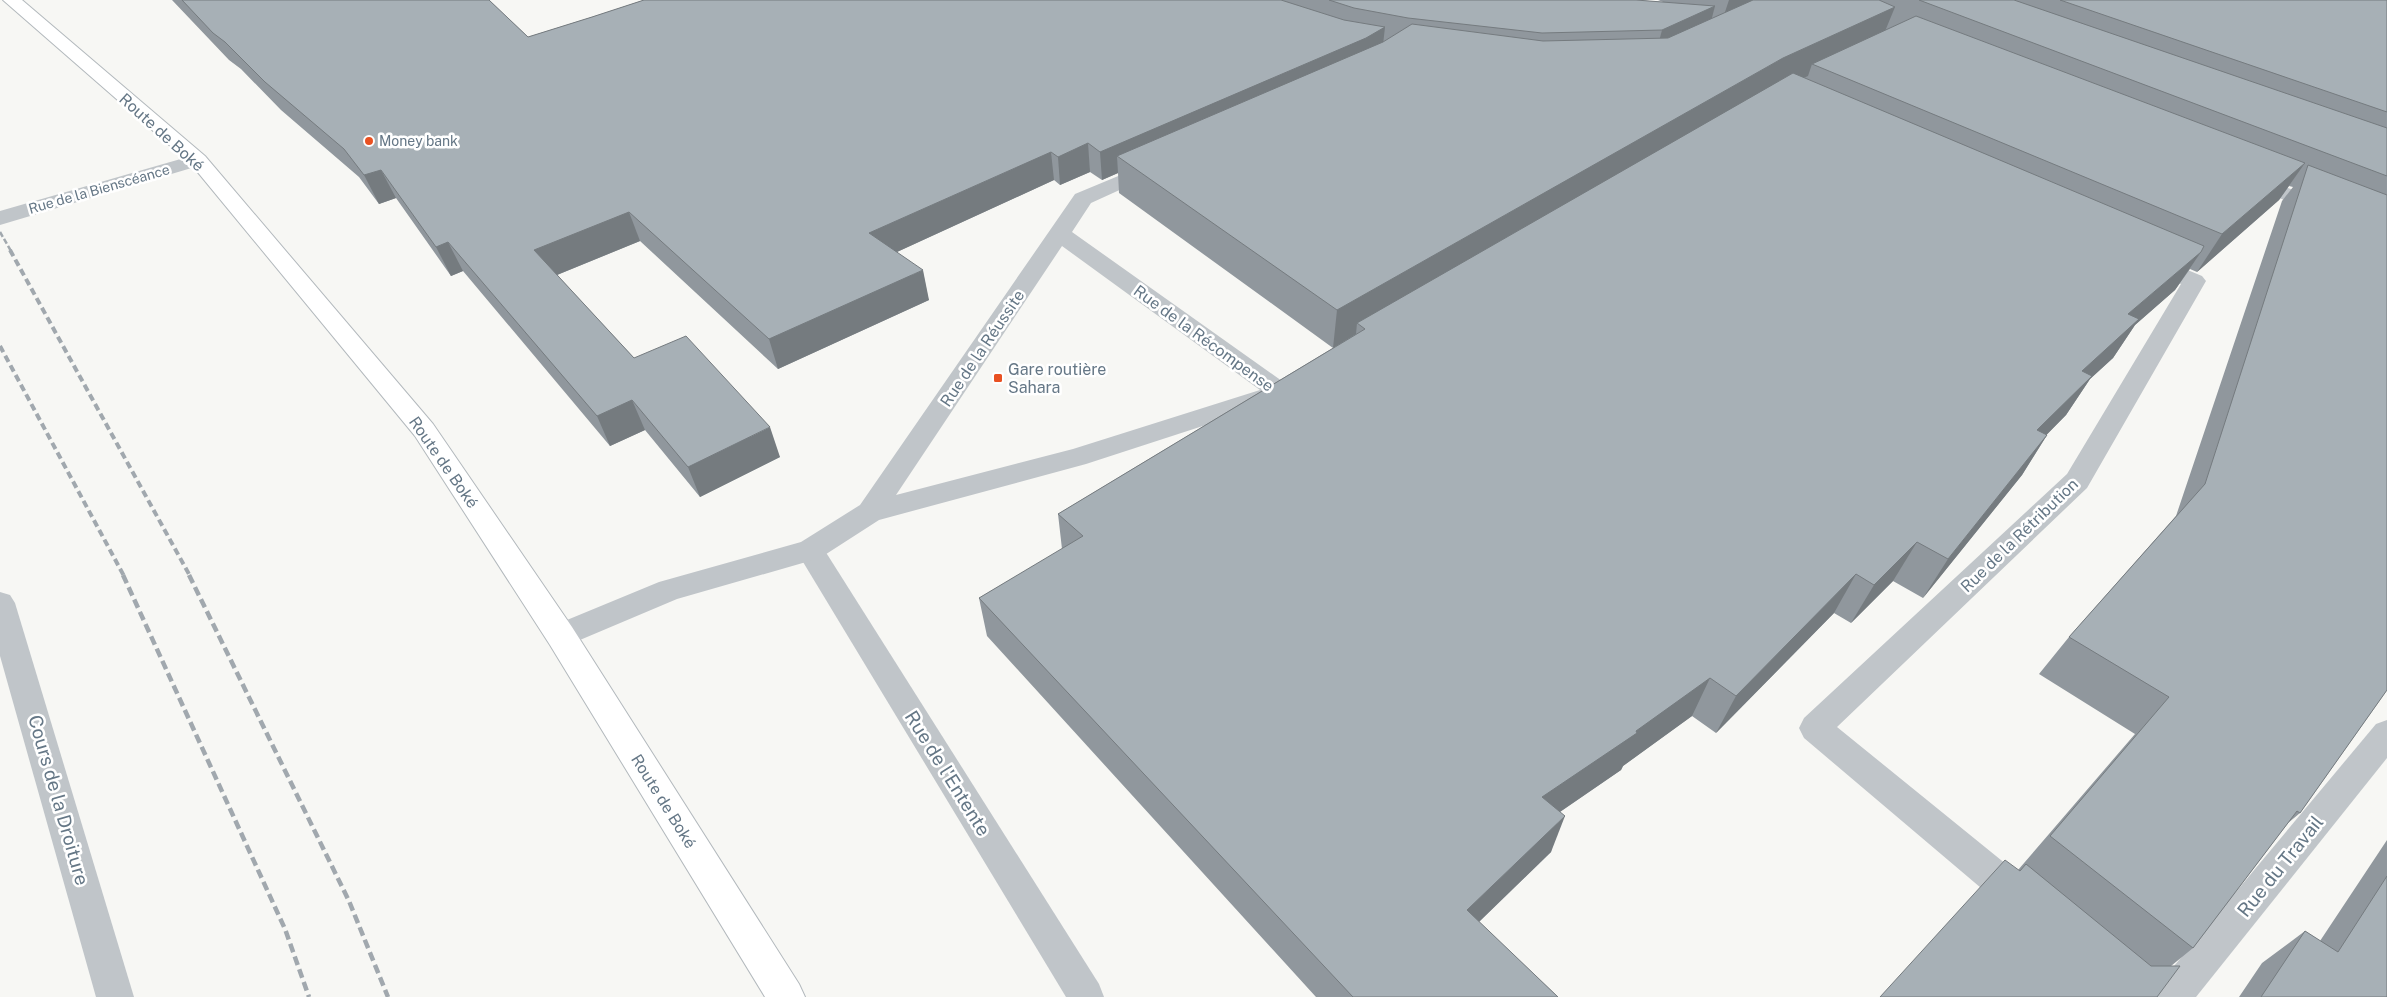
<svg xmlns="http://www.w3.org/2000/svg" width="2387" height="997" font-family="'Public Sans',sans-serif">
<rect width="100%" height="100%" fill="#f7f7f4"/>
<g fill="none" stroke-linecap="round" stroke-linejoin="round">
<defs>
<path id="primary" d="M 3,0 L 22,0 L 205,156 L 433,424 L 572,627 L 799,984 L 805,997 L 765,997 L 550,645 L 415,436 L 191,164 Z"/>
</defs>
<!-- primary casing -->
<use href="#primary" stroke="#b3b9bd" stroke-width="2"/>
<!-- service -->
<path fill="#c0c5c9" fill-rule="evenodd" d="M 810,540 L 820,543 L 1099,984 L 1104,997 L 1066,997 L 800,557 L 796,550 L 800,543 Z"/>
<!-- minor -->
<g fill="#c0c5c9" fill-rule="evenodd">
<path d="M 198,154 L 205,156 L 208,160 L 205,164 L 0,225 L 0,211 Z"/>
<path d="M 1152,162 L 1159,164 L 1162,168 L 1159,172 L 1091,203 L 1072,232 L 1289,386 L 1293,392 L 1289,398 L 1086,464 L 879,520 L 820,558 L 677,599 L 561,648 L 550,645 L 546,636 L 550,627 L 659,582 L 801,542 L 860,505 L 1075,194 ZM 1062,246 L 1260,390 L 1073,449 L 896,495 Z"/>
<path d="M 2249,173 L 2387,226 L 2387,241 L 2242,183 L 2239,179 L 2242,175 Z"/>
<path d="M 2149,254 L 2202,276 L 2206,281 L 2087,488 L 1837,727 L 2033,886 L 2038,898 L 2033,910 L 2020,915 L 2007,910 L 1804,738 L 1799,728 L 1804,718 L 2067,474 L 2181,284 L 2141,266 L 2138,261 L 2141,256 Z"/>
<path d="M 0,592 L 10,595 L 15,603 L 134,997 L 96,997 L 0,656 Z"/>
<path d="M 2387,720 L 2387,758 L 2196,997 L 2153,997 L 2159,984 L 2376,724 Z"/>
</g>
<!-- primary -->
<use href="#primary" fill="#fff" fill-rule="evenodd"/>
<!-- rail-far2 -->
<path stroke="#a1a8ae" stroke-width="2.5" stroke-dasharray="5.5 2.5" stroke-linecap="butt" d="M 0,232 L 11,251"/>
<!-- rail-far1 -->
<g stroke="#a1a8ae" stroke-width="4" stroke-dasharray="7 4" stroke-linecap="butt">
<path d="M 10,250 L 190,576"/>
<path d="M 0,346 L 124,576"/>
</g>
<!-- rail -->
<g stroke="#a1a8ae" stroke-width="4.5" stroke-dasharray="9 4.5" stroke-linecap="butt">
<path d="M 123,575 L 285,929 L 309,997"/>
<path d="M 189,575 L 349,901 L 388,997"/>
</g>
</g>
<!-- wall -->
<g fill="#90979d">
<path d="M 172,0 L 489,0 L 528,37 L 592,17 L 644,0 L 1636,0 L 1663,2 L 1658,0 L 2387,0 L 2387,690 L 2300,813 L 2288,823 L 2193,948 L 2171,966 L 2157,997 L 2018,870 L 2135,734 L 2039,674 L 2069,637 L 2176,516 L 2282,201 L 2293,187 L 2289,186 L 2279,200 L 2197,272 L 2190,269 L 2175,290 L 2135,325 L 2113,358 L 2090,379 L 2066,415 L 2046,435 L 2047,435 L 2022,475 L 1923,598 L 1893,581 L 1851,623 L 1834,613 L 1716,733 L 1692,716 L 1623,766 L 1621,770 L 1560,812 L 1551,852 L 1479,922 L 1558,997 L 1316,997 L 987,636 L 979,598 L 1062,549 L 1058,514 L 1356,334 L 1333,348 L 1119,193 L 1118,173 L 1102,180 L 1090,172 L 1060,185 L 1054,180 L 897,252 L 929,300 L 778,369 L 640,241 L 557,275 L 634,358 L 780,457 L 700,497 L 645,430 L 610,446 L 463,271 L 451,276 L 396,198 L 379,204 L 359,177 L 281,110 L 241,69 L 229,60 Z"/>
<path d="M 2387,840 L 2387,997 L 2239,997 L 2262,963 L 2305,931 L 2320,941 Z"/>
</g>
<!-- shaded-wall -->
<g fill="#757b7f">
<path d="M 1729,0 L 1773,0 L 1720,27 Z"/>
<path d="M 1715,6 L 1708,33 L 1655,57 L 1662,30 Z"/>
<path d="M 1895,7 L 1881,41 L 1812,64 L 1808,76 L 1771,93 L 1357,323 L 1356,334 L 1333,348 L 1337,310 L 1783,58 Z"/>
<path d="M 1385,27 L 1382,54 L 1117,156 L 1118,173 L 1102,180 L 1100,152 Z"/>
<path d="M 1088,143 L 1090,172 L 1060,185 L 1058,157 Z"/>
<path d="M 1051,152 L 1054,180 L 875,262 L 869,233 Z"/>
<path d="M 2305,163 L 2279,200 L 2197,272 L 2222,234 Z"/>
<path d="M 381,170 L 396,198 L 379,204 L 364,175 Z"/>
<path d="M 629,212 L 640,241 L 547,279 L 534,250 Z"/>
<path d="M 448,242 L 463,271 L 451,276 L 436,247 Z"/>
<path d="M 2201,252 L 2175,290 L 2135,325 L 2113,358 L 2090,379 L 2066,415 L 2012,470 L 2037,430 L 2082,371 L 2128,314 Z"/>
<path d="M 923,270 L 929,300 L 778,369 L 769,339 Z"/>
<path d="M 632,400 L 645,430 L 610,446 L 597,416 Z"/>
<path d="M 770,427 L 780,457 L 700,497 L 688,467 Z"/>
<path d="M 2047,435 L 2022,475 L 1923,598 L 1948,559 Z"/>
<path d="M 1917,542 L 1893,581 L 1851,623 L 1874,585 Z"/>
<path d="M 1856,574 L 1834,613 L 1716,733 L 1736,696 Z"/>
<path d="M 1710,678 L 1692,716 L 1623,766 L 1621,770 L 1529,833 L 1542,797 Z"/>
<path d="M 1565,816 L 1551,852 L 1456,944 L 1467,910 Z"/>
</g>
<!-- building -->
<g fill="#a7b0b6" stroke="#757b7f">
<path d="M 182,0 L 489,0 L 528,37 L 592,17 L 644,0 L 1281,0 L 1344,20 L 1385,27 L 1366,38 L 1100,152 L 1088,143 L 1058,157 L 1051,152 L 869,233 L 923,270 L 769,339 L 629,212 L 534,250 L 634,358 L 686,336 L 770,427 L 688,467 L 632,400 L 597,416 L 448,242 L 436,247 L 381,170 L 364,175 L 344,149 L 265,82 L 225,42 L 213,33 Z"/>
<path d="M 1329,0 L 1636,0 L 1715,6 L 1662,30 L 1542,33 L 1408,18 L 1354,8 Z"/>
<path d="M 1753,0 L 1879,0 L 1895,7 L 1783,58 L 1337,310 L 1117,156 L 1383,42 L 1412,24 L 1543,41 L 1668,38 Z"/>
<path d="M 1919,0 L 2014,0 L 2387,128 L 2387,176 Z"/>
<path d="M 2060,0 L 2387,0 L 2387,112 Z"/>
<path d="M 1916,16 L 2305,163 L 2222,234 L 1812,64 Z"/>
<path d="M 1793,73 L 2204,246 L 2201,252 L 2128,314 L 2139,319 L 2082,371 L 2092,376 L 2037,430 L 2047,435 L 1948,559 L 1917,542 L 1874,585 L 1856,574 L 1736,696 L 1710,678 L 1636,731 L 1637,733 L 1542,797 L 1565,816 L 1467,910 L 1558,997 L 1353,997 L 979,598 L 1083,536 L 1058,514 L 1365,329 L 1357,323 Z"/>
<path d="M 2308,165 L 2387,195 L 2387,690 L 2300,813 L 2297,811 L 2193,948 L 2050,836 L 2169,697 L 2069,637 L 2205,484 Z"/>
<path d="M 2005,860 L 2020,871 L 2026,864 L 2151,966 L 2180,966 L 2157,997 L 1880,997 Z"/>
<path d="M 2387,876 L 2387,997 L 2261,997 L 2305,931 L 2338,952 Z"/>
</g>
<!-- markers -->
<g fill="#e95122" stroke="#fff" stroke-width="2">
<circle cx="369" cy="141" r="5"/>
<rect x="993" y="373" width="10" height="10" rx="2.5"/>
</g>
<g text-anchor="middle" stroke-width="5" stroke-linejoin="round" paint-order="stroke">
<!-- far-poi labels -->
<g font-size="14" fill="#657786" stroke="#fff" text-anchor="start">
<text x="379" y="146">Money bank</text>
</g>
<!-- far-street labels -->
<g font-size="14" fill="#657786" stroke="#fff">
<text transform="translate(99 189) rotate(-16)" y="5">Rue de la Bienscéance</text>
</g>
<!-- street labels -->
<g font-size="16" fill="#657786" stroke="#fff">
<text transform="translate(162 132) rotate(42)" y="6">Route de Boké</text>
<text transform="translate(1204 338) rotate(36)" y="6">Rue de la Récompense</text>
<text transform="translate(982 348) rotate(-56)" y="6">Rue de la Réussite</text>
<text transform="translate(444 462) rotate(55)" y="6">Route de Boké</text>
<text transform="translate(2019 535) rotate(-44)" y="6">Rue de la Rétribution</text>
<text transform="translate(664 801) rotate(58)" y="6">Route de Boké</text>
</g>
<!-- poi labels -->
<g font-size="16" fill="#657786" stroke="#fff" text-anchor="start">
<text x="1008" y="375">Gare routière<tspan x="1008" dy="18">Sahara</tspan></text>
</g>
<!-- near-street labels -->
<g font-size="19" fill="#657786" stroke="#fff">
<text transform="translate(948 773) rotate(58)" y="7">Rue de l'Entente</text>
<text transform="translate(59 800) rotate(74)" y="7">Cours de la Droiture</text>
<text transform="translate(2280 866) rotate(-51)" y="7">Rue du Travail</text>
</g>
</g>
</svg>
